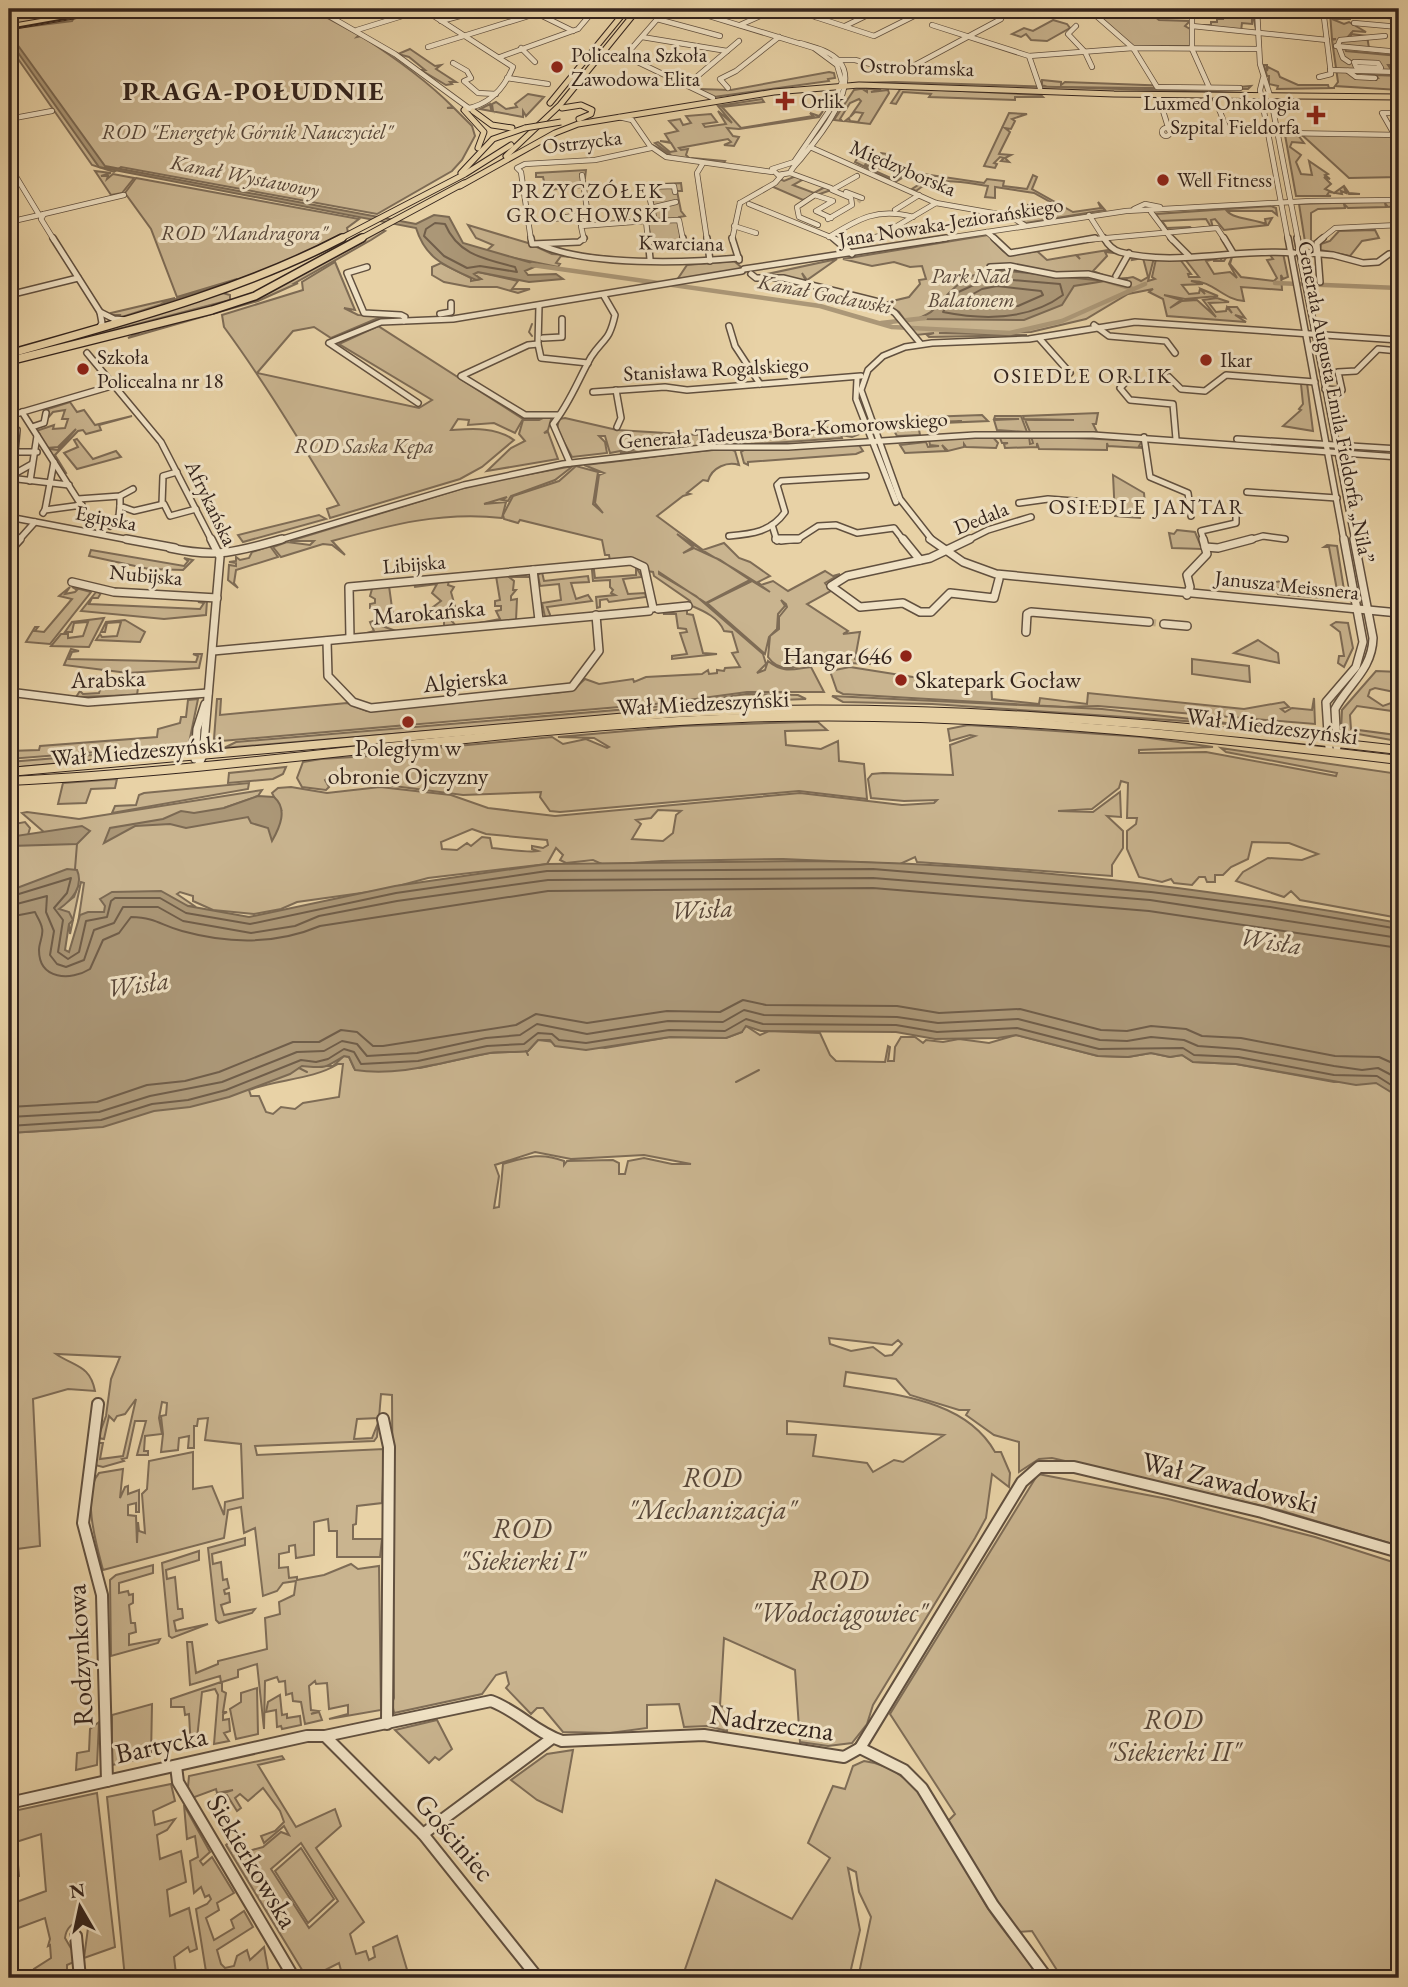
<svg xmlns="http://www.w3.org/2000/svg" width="1408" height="1987" font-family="'EB Garamond',serif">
<rect width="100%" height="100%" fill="#e8d2a6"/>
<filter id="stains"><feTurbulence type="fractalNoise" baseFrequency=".00286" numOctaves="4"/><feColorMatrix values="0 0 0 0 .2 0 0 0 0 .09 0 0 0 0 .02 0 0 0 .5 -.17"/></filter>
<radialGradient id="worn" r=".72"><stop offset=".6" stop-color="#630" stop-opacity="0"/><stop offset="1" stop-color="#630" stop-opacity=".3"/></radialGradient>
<!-- green -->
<g fill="#c9b48f" stroke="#7e6c56" stroke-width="2" fill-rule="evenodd">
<path d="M 9,9 L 104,9 L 9,26 Z"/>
<path d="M 124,9 L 315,9 L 313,10 L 359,35 L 357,37 L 361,36 C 394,57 425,79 453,107 L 447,108 L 454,108 L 472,126 L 475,136 L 462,160 L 452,171 L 377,214 L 121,167 L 114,172 L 92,165 L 9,46 L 9,29 L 72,21 L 74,18 Z"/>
<path d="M 1137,9 L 1145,9 L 1159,20 L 1190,21 L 1185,26 L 1190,29 L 1190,46 L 1132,46 L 1095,12 L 1141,17 Z"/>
<path d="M 1254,9 L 1256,30 L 1252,11 L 1252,24 L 1242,23 L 1241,31 L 1195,25 L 1211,25 L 1211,22 L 1217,22 L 1217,19 L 1223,19 L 1223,16 L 1229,16 L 1233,10 Z"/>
<path d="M 1330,13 L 1350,15 L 1350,19 L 1332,19 L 1344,24 L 1349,22 L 1366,32 L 1353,31 L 1346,39 L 1355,38 L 1351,37 L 1351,34 L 1367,36 L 1369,48 L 1345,48 L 1346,51 L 1399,56 L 1399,65 L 1388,65 L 1392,71 L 1356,72 L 1375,75 L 1374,78 L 1378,78 L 1376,75 L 1399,76 L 1399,90 L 1335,86 L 1338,82 L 1332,40 L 1336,39 L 1332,39 Z"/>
<path d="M 1053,20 L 1067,24 L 1070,28 L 1047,41 L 1031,40 L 1026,34 L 1021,37 L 1012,34 L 1024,28 L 1033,31 Z"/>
<path d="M 410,49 L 435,66 L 441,65 L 436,69 L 456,82 L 450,82 L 452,84 L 446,85 L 421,70 L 425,70 L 409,57 L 398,54 Z"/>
<path d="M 1264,65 L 1267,65 L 1267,71 L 1268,67 L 1278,72 L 1280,77 L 1298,85 L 1328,85 L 1329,88 L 1335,88 L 1277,89 L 1278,86 L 1269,84 L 1269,76 L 1267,76 Z"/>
<path d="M 829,72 L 834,73 L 835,78 L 828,79 L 829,81 L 714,97 L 698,89 L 731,90 Z"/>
<path d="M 1042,80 L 1061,82 L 1061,85 L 1065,82 L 1225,88 L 1251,86 L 1248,89 L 1047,87 L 1042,85 Z"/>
<path d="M 895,82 L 1249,93 L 1120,93 L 851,83 Z"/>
<path d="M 866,88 L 864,90 L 867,92 L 867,89 L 881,89 L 871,92 L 888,90 L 889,93 L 870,124 L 845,121 L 849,118 L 850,121 L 858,122 L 863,113 L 855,112 L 850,117 L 861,101 L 859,99 L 850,103 L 840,119 L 842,121 L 834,120 L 854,90 Z"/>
<path d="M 901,88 L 1041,95 L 1043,97 L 1015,97 L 1015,100 L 929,97 L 931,94 L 903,92 L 896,104 L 891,103 Z"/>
<path d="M 528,94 L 544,97 L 526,116 L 523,111 L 523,117 L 480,109 L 490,104 L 491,109 L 493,111 L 492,104 L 496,102 L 506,109 L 517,107 L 515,104 Z"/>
<path d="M 762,99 L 764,102 L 722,107 L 741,128 L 813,116 L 810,113 L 819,116 L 823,111 L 819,117 L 739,129 L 727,128 L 733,136 L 739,137 L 734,146 L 724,145 L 731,142 L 728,139 L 679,148 L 681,150 L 688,149 L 686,155 L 690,159 L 692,158 L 725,161 L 723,164 C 705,162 671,163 653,145 L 671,155 L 655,143 L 658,142 L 670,152 L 676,151 L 671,143 L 660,141 L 670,142 L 665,134 L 678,131 L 669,121 L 680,119 L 683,125 L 691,123 L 686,116 L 711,114 L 717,122 L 703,124 L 705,127 L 726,124 L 718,111 L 732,123 L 718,106 Z"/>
<path d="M 1009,113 L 1027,114 L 1012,119 L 1015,121 L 1011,129 L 1005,128 L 1010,132 L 999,154 L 1011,155 L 1005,158 L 1009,162 L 1001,161 L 1004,158 L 1000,157 L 994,163 L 997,164 L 995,168 L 984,166 Z"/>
<path d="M 1301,134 L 1399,135 L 1399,177 L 1349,178 Z"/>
<path d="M 1285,135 L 1298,135 L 1304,143 L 1292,142 L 1290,147 L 1301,155 L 1296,162 L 1301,174 L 1312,175 L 1309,161 L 1328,174 L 1325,175 L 1330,179 L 1324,177 L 1331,184 L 1325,189 L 1334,193 L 1344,186 L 1349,193 L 1360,194 L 1349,194 L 1344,187 L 1346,193 L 1341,191 L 1342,194 L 1329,192 L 1327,195 L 1331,196 L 1296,196 Z"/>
<path d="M 861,152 L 872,153 L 865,165 L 873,166 L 881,153 L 887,154 L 882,165 L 891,170 L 876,168 L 875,171 L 895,180 L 910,172 L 984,183 L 987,179 L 1004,181 L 1003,186 L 1027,189 L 1033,175 L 1037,177 L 1032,189 L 1073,212 L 1101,208 L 1098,202 L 1105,210 L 1026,223 L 1008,212 L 1027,212 L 1028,205 L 1041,208 L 1052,203 L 1034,193 L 995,187 L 995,198 L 985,197 L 988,186 C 966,183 935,175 916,191 L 912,189 L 932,176 L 911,173 L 895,182 L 855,162 Z"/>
<path d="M 586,170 L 585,178 L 581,178 L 583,187 L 546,190 L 543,177 L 536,177 L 536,173 Z"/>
<path d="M 95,171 L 111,173 L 101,176 L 108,176 L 107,179 L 113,174 L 134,178 L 122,193 L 111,195 Z"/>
<path d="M 796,176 L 804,179 L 793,185 L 814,193 L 825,187 L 831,190 L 803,200 L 771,186 L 780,179 L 784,181 Z"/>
<path d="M 136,178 L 359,219 L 347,228 L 348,232 L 283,265 L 119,318 L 120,315 L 112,315 L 111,313 L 175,298 L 161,304 L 237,279 L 177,297 L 151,229 L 125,193 Z"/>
<path d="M 681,183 L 682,191 L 677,191 L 681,211 L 685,216 L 679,217 L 683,245 L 657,247 L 652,243 L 648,223 L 656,221 L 652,198 L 643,198 L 641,185 Z"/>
<path d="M 1399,201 L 1399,206 L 1388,207 L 1385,203 L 1386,207 L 1348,208 L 1344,204 L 1345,208 L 1318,209 L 1311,213 L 1311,241 L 1315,242 L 1305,242 L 1299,204 Z"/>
<path d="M 1271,206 L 1276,208 L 1277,215 L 1272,211 L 1227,211 C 1234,219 1253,219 1266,224 L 1265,219 L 1272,218 L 1268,225 L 1224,230 L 1215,219 L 1211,220 L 1213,228 L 1196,228 L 1211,227 L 1206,219 L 1162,221 L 1167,228 L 1190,227 L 1192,229 L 1169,231 L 1166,230 L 1156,214 Z"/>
<path d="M 468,225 L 528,243 L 552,254 L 609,258 L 607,261 L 561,256 L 556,263 L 560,264 L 558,267 L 485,252 L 493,245 L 476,238 Z"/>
<path d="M 382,230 L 385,231 L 371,240 L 295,283 L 298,283 L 258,301 L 128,338 L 140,332 L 133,333 L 255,298 Z"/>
<path d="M 1375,230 L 1379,238 L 1362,241 L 1350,256 L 1320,250 L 1321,244 L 1330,241 L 1339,231 Z"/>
<path d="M 988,235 C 1010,257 1001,257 1037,251 L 1047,260 L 1076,255 L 1080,259 L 1077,255 L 1108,250 L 1114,253 L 1105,252 L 1107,256 L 1093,271 L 1113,279 L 1126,278 L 1126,283 L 1127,278 L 1133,277 L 1141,281 L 1148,277 L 1143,258 L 1132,260 L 1133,256 L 1128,260 L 1130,256 L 1154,258 L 1148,281 L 1155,279 L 1152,277 L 1156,259 L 1179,258 L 1191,274 L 1188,274 L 1189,277 L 1199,277 L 1184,258 L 1227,256 L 1224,261 L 1213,261 L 1222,261 L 1220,258 L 1206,261 L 1214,274 L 1230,272 L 1237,278 L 1229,264 L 1232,257 L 1230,264 L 1241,277 L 1274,281 L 1277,278 L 1267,260 L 1273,259 L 1270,255 L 1261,255 L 1283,253 L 1288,277 L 1283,279 L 1281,275 L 1282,290 L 1241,287 L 1244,301 C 1223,300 1213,280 1191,281 L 1203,284 L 1182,285 L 1189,294 L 1199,293 L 1200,289 L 1205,294 L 1201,289 L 1218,296 L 1185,299 L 1164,295 L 1181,300 L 1170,308 L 1182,301 L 1197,300 L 1216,317 L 1203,300 L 1217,298 L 1229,302 L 1209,303 L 1216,312 L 1226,311 L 1227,307 L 1232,313 L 1228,307 L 1237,307 L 1245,318 L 1235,315 L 1246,322 L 1167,316 L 1163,299 L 1149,292 L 1153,289 L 1128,294 L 1086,319 L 1031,332 L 939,333 L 1027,335 L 929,337 L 927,335 L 934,333 L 916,335 L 899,312 L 884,303 L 909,297 L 920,284 L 919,280 L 926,279 L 922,266 L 910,267 L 894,262 L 872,266 L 843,259 Z"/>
<path d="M 837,259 L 807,280 L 802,273 L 806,281 L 771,274 L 758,276 Z"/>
<path d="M 734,261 L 741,267 L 739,270 L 677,280 L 687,265 Z"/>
<path d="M 335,262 L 355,310 L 344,308 L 358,315 L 383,316 L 331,338 L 314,327 L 293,331 L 257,373 L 419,408 L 432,400 L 339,344 L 378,326 L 523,419 L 515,433 L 494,423 L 468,425 L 469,420 L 458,419 L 451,430 C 469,429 495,426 514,440 L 482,467 L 460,479 L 330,518 L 327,509 L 339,505 C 302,445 266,384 224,327 L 222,315 L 303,290 L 302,282 Z"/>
<path d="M 441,263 L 471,278 L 471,281 L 481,279 L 473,274 L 478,272 L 518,281 L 512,289 L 530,289 L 518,293 L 497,287 L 470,287 L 444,282 L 432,275 L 432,267 Z"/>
<path d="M 219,292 L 230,295 L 230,300 L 80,339 L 78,337 Z"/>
<path d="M 1307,383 L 1313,431 L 1283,426 L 1301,410 L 1299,409 L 1303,404 L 1301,384 Z"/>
<path d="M 70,402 L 77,412 L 84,410 L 95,425 L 132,416 L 99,425 L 101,430 L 86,434 L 83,430 L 78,431 L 55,455 L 66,473 L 63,474 L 48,449 L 58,450 L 76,429 L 58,447 L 47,448 L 36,431 L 54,425 L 53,429 L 65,428 L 68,419 L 62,419 L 65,410 L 53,412 L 46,420 L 48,409 Z"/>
<path d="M 1098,413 L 1096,424 L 1093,424 L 1097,432 L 1030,432 L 1025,420 L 1074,420 L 1024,419 L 1023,416 Z"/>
<path d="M 549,415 L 552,416 L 548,430 L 544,433 L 548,432 L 558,459 L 487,471 L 511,448 L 525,441 L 519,434 L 523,420 L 539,420 Z"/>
<path d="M 982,415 L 988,421 L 918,424 L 920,435 L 897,436 L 893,429 L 899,424 L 962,421 L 900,423 L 892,427 L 890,423 L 925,417 Z"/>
<path d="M 1021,416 L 1027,432 L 997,430 L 994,420 L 1019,419 L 994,419 L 995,416 Z"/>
<path d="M 565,418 L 617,430 L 715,436 L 837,427 L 842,427 L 844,432 L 853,426 L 860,430 L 855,434 L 839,431 L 857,435 L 852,437 L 841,435 L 842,438 C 771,444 697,446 625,453 L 620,453 L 666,442 L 610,453 L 605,436 L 599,436 L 605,442 L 607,453 L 572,457 L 557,429 L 559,419 Z"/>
<path d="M 992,436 L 998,443 L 996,448 L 966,447 L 964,444 L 964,447 L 948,451 L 942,445 L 946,451 L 905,453 L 900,445 L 926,442 L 928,447 L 939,446 L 930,445 L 929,440 Z"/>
<path d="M 1029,436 L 1030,444 L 1033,443 L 1031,436 L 1142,441 L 1139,446 L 1143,448 L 1108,446 L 1107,443 L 1107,450 L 1039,449 L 1037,443 L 1037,447 L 1005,448 L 1004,444 L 1008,443 L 1002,443 L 1000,438 Z"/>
<path d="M 77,439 L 93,459 L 116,451 L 121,457 L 77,469 L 64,453 L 78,447 L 74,440 Z"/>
<path d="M 859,445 L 863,451 L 856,454 L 748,462 L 748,465 L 744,463 L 741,452 L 746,449 Z"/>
<path d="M 730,449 L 735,451 L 739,465 C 728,461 712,467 708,481 L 703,480 L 687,493 L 690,494 L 683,496 L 657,516 L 703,550 L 724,543 L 739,558 L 750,562 L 770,576 L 758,582 L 761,585 L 773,581 L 788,591 L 825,571 L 833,576 L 840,574 L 825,583 L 831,591 L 807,604 L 848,631 L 843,634 L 860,632 L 855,659 L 871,664 L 823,662 L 821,666 L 813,662 C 797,667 780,674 768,657 L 770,636 L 779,629 L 779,617 L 787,607 L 786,604 L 781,600 L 785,606 L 778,614 L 777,629 L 769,637 L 765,654 L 707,603 L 752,581 L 770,592 C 740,570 707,555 677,534 L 693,547 L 683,553 L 694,548 L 720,560 L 750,580 L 706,603 L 659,572 L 659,574 L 696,596 L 763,654 L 766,664 L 757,673 L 765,670 L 768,661 C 784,674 793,669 811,667 L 824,692 L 747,692 L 666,703 L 409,725 L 410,719 L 405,720 L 407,725 L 221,741 L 214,739 L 217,699 L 221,699 L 220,715 L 347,703 L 367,711 L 562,692 L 574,689 L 585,679 L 599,684 L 633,679 L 634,682 L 646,677 L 702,674 L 708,670 L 709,674 L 717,673 L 717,670 L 724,671 L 725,668 L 740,667 L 732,653 L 738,652 L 732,632 L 724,631 C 719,618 704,611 692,606 L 690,601 L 654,576 L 653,572 L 647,571 L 643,564 L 610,561 L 609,555 L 605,555 L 602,540 L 520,520 L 518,523 L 504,519 L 503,515 L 513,496 L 559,481 L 576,466 L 598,472 L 593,504 L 603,513 L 595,503 L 599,475 L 604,473 L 584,465 C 632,461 679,451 730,449 Z"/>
<path d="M 573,466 L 555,480 L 511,496 L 508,501 L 502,500 L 507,497 L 484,504 L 506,502 L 502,518 C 442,511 390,525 332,541 L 345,555 L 332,545 L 323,544 L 281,557 L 273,547 L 287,542 L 310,545 L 314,541 L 290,541 L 480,483 Z"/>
<path d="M 1113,475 L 1144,493 L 1145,504 L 1139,507 L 1140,518 L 1115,516 Z"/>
<path d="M 319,515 L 326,519 L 243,542 L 238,535 Z"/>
<path d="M 1177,530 L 1195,532 L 1202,549 L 1172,548 L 1169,533 L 1174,534 Z"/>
<path d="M 1327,545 L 1337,546 L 1345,596 L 1336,599 L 1278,594 L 1272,583 L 1281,581 L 1283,588 L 1279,588 L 1280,592 L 1335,597 L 1337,590 L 1329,547 L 1324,547 Z"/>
<path d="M 270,546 L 278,557 L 236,570 L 234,583 L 238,588 L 228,580 L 229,565 L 236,566 L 236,563 L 229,562 L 236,561 L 236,557 L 240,560 L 249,558 L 252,552 Z"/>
<path d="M 91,550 L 184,566 L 188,561 L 184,558 L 193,560 L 183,570 L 149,569 L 89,556 Z"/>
<path d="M 636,567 L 642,577 L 623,579 L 628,594 L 645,593 L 646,597 L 609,602 L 607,599 L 600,600 L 600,607 L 597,608 L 596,597 L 615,595 L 611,593 L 613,590 L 610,587 L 610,580 L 593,581 L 592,570 L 594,570 L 595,578 L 636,575 Z"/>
<path d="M 542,572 L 544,581 L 588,576 L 589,582 L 571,583 L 576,599 L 588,595 L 592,601 L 547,607 L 551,617 L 545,617 L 542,603 L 561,600 L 559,584 L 540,586 L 538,575 Z"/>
<path d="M 519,574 L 529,577 L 509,577 L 514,581 L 513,590 L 516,590 L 511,596 L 511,600 L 517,599 L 516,620 L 479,623 L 500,619 L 496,611 L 501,610 L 501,606 L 495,606 L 495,601 L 500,600 L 496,576 Z"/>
<path d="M 449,580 L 448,585 L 454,587 L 451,592 L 456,610 L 451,610 L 454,619 L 451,620 L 456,626 L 438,627 L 444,626 L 444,620 L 434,621 L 437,616 L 433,607 L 441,601 L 432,593 L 437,584 L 415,587 L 414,583 Z"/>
<path d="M 389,586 L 393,615 L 390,616 L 390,625 L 382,626 L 396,631 L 360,635 L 374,631 L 370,622 L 376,620 L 375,608 L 370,608 L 370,604 L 375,603 L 375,599 L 370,596 L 372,589 L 353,590 Z"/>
<path d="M 70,587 L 65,594 L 75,592 L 77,590 L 72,587 L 91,592 L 50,644 L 26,642 L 35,627 L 38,627 L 35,631 L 44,632 L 72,599 L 59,596 Z"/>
<path d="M 96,592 L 101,593 L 98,598 L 92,598 L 89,604 L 200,609 L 204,603 L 198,602 L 207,601 L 206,615 L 164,619 L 81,611 Z"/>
<path d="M 687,609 L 687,614 L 693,615 L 703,653 L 717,654 L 672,659 L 672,656 L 687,654 L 680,633 L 687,632 L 686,629 L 678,628 L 676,614 L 663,614 Z"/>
<path d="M 104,618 L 89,647 L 51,646 L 61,634 L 68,634 L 68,638 L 83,636 L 88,622 L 74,623 L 72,632 L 65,632 L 72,622 Z"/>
<path d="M 125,620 L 145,632 L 140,642 L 96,640 L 100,634 L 102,637 L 117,636 L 121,622 L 107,623 L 105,632 L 101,632 L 106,622 Z"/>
<path d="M 1336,622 L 1348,623 L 1353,648 L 1344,667 L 1338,663 L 1339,656 L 1344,656 L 1340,632 L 1331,625 Z"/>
<path d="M 1258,640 L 1278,653 L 1279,663 L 1234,653 Z"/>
<path d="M 71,649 L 79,651 L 72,652 L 69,659 L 196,662 L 198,656 L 193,654 L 202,654 L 199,668 L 128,673 L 64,665 Z"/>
<path d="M 1192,659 L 1249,666 L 1250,682 L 1192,674 Z"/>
<path d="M 850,667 L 938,681 L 990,684 L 991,681 L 992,699 L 1039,704 L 1040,698 L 1087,704 L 1088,693 L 1244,709 L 1284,702 L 1289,707 L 1281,709 L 1285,712 L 1292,708 L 1312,710 L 1314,698 L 1315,724 L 1098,706 L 1065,707 L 843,694 L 837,691 L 830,671 Z"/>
<path d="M 1376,671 L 1399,672 L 1399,701 L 1394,692 L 1375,688 L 1370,690 L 1368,696 L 1383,706 L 1391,703 L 1399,705 L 1399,712 L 1357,706 L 1350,715 L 1351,729 L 1396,735 L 1397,741 L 1341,731 L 1342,710 Z"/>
<path d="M 105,676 L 138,688 L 137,695 L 76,697 L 80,691 L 83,694 L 99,693 L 104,678 L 89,679 L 87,689 L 81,688 L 87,677 Z"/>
<path d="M 746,694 L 798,695 L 806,699 L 754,701 L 732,706 L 224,748 L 236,742 L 664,706 Z"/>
<path d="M 832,696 L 1102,709 L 1244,725 L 932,704 L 843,702 Z"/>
<path d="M 198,699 L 189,743 L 186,745 L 9,759 L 9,751 L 39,750 L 40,746 L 157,737 L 158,729 L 180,723 L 181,717 L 186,717 L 188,700 Z"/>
<path d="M 803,722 L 818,722 L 827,730 L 785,731 L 786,745 L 821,749 L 838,741 L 839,761 L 864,764 L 867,799 L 799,791 L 560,812 L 550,811 L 540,797 L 541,792 L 463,795 L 386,785 L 339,783 L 336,778 L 328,778 L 325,780 L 329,787 L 326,790 L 302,787 L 297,778 L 303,762 L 321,759 L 434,752 L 436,748 L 552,737 L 563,744 L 586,739 L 607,748 L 609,747 L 594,738 L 558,737 L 683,726 Z"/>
<path d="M 968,725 L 1143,737 L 1213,747 L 1139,750 L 1139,753 L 1206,752 L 1336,776 L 1337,773 L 1226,752 L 1221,748 L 1399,774 L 1399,918 L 1300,900 L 1291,891 L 1284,897 L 1236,881 L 1243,872 L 1268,858 L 1302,860 L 1318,854 L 1289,843 L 1252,842 L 1248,859 L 1231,867 L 1223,875 L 1215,875 L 1215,882 L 1207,882 L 1205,877 L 1199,877 L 1192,885 L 1174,883 L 1171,879 L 1162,882 L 1139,877 L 1127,849 L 1127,831 L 1136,824 L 1137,818 L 1127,818 L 1128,783 L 1121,781 L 1119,788 L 1092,809 L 1058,811 L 1093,812 L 1120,792 L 1121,817 L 1107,816 L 1123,831 L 1123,848 L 1112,865 L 1112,876 L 917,862 L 915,857 L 900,864 L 783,859 L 662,861 L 604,865 L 593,860 L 566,863 L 560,860 L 563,855 L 556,848 L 547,864 L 428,878 L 383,890 L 297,902 L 281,909 L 254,914 L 213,910 L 193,901 L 193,896 L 180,892 L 177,894 L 196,907 C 152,901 112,900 77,930 L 84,883 L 81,882 L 70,934 L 69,924 L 49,916 L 74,897 L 78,886 L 9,899 L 9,825 L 25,822 L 30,828 L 28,835 L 45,833 L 22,813 L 27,812 L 79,819 L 262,790 L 258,796 L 224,808 L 281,810 L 272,793 L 278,788 L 291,787 L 327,793 L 380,787 L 451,795 L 488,808 L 555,816 L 800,793 L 902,805 L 934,803 L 937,800 L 904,801 L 871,798 L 868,779 L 872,774 L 883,773 L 953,775 L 950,745 L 975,736 L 970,735 L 950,741 L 948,729 ZM 658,810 L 681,811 L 676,815 L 673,833 L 663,841 L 632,839 L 641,824 L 636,820 L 651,818 ZM 472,829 L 486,834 L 547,840 L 548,845 L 543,848 L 532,846 L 532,849 L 538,851 C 528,853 505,849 492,848 L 490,838 L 482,837 L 471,846 L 467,843 L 457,850 L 442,849 L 441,842 Z"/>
<path d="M 105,754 L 114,758 L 9,768 L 9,762 Z"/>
<path d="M 286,767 L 283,774 L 273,779 L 228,783 L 229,773 Z"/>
<path d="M 117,779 L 115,788 L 91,789 L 86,803 L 58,804 L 63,783 Z"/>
<path d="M 249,783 L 248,789 L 112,813 L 115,806 L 136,805 L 139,795 L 144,793 Z"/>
<path d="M 746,1026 L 760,1035 L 769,1031 L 820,1033 L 830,1055 L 836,1061 L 885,1062 L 888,1046 L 890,1047 L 888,1061 L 894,1061 L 895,1047 L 901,1037 L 915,1037 L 923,1043 L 926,1040 L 943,1042 L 959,1039 L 989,1043 L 1016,1035 L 1098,1056 L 1128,1057 L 1151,1053 L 1170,1057 L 1182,1055 L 1193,1062 L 1236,1064 L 1334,1082 L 1370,1080 L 1399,1092 L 1399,1546 L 1279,1510 L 1052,1458 L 1039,1459 L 1019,1472 L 1019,1442 L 994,1435 L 966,1415 L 969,1410 L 959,1410 L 910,1395 L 896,1379 L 846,1372 L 844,1386 C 897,1395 966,1400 995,1452 L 1001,1452 L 1010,1473 L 1009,1487 L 992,1474 L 986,1518 L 975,1538 L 873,1705 L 867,1724 L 852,1743 L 828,1746 L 800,1742 L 795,1670 L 724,1638 L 720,1706 L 729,1708 L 727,1731 L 707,1726 L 684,1727 L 679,1704 L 647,1705 L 647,1728 L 610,1733 L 563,1732 L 543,1708 L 537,1708 L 531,1714 L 506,1688 L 509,1684 L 506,1672 L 496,1675 L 482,1694 L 394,1713 L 392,1703 L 394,1698 L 392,1395 L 381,1394 L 379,1418 L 357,1419 L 354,1439 L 372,1438 L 378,1423 L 377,1437 L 374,1441 L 255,1446 L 257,1455 L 384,1449 L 382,1503 L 357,1506 L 356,1524 L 353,1525 L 353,1539 L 382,1539 L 380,1557 L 337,1557 L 337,1531 L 329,1531 L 328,1519 L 314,1522 L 314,1555 L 296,1558 L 295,1545 L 289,1546 L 289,1552 L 279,1554 L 279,1568 L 288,1567 L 289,1578 L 297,1577 L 297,1580 L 324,1575 L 351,1564 L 358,1569 L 379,1566 L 381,1710 L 329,1719 L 348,1714 L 348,1705 L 329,1709 L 327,1683 L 316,1684 L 315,1681 L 309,1686 L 311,1710 L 318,1711 L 311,1714 L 319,1712 L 322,1720 L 305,1724 L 301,1702 L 293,1701 L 292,1693 L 286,1695 L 285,1681 L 279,1682 L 277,1677 L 265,1681 L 264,1729 L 257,1664 L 238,1670 L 238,1677 L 222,1682 L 222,1691 L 226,1693 L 223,1712 L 227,1712 L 223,1714 L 223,1720 L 229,1719 L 230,1731 L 224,1733 L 229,1741 L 214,1744 L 218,1695 L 215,1689 L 202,1692 L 196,1748 L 191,1749 L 189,1714 L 185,1715 L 184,1707 L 171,1707 L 171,1699 L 221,1682 L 220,1676 L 190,1685 L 187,1642 L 192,1642 L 196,1673 L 218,1664 L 218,1661 L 267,1649 L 265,1618 L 280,1614 L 279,1602 L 294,1595 L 296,1581 L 283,1583 L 277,1591 L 263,1596 L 255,1528 L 244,1533 L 241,1507 L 228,1510 L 224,1538 L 103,1570 C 97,1547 81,1493 99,1473 L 123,1469 L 120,1498 L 125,1487 L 128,1486 L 128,1494 L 139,1490 L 139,1512 L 136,1512 L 136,1503 L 128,1505 L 128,1515 L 136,1516 L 137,1543 L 138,1522 L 139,1531 L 145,1533 L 142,1494 L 147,1489 L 149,1461 L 193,1452 L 193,1489 L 212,1486 L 224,1515 L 225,1502 L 243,1498 L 241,1444 L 205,1440 L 208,1418 L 198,1419 L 197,1426 L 194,1426 L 194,1448 L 188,1448 L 189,1436 L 179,1438 L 178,1450 L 161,1452 L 163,1434 L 161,1416 L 166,1415 L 167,1403 L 162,1402 L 159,1418 L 162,1434 L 145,1436 L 144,1451 L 148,1451 L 148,1455 L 137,1455 L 146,1421 L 135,1421 L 127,1458 L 122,1459 L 124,1461 L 103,1467 L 95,1465 L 98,1443 L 103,1443 L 100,1459 L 123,1456 L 136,1399 L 125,1414 L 117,1416 L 114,1421 L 109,1416 L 104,1439 L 98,1438 L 106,1416 L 111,1379 L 120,1357 L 56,1354 C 75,1367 90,1365 95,1391 L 68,1389 L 33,1399 L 40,1546 L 9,1550 L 9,1133 L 76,1129 L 296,1066 L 333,1066 L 344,1056 L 349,1057 L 354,1068 L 420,1068 L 489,1053 L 528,1051 L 538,1040 L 605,1048 L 670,1037 L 726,1038 L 742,1032 L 742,1027 ZM 338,1064 L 343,1064 L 339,1097 L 303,1103 L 295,1109 L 281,1107 L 273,1114 L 266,1112 L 259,1096 L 251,1096 L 249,1090 C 277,1079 312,1080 338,1064 ZM 535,1152 L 571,1159 L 644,1155 L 691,1164 L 672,1164 L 644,1158 L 628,1161 L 625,1174 L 619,1174 L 619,1163 L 613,1160 L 567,1161 L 564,1165 L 564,1161 C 540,1152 527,1157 503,1164 L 499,1207 L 494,1208 L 499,1176 L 495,1165 ZM 829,1338 L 892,1345 L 898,1340 L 902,1344 L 892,1355 L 885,1356 L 873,1347 L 851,1351 L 830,1344 ZM 787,1421 L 944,1435 L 903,1462 L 894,1460 L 873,1472 L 867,1463 L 813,1456 L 816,1435 L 787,1434 Z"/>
<path d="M 1038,1474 L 1168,1499 L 1315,1537 L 1399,1564 L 1399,1978 L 1062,1978 L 1032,1931 L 1018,1932 L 999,1907 L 948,1821 L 955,1814 L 890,1714 Z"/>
<path d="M 245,1538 L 245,1545 L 212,1554 L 213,1564 L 221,1562 L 223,1580 L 227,1579 L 229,1588 L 224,1590 L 225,1594 L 229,1593 L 230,1602 L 221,1605 L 224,1615 L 255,1609 L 252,1613 L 219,1623 L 216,1620 L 208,1548 Z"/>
<path d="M 199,1551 L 199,1560 L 166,1570 L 167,1579 L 175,1577 L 178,1609 L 182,1609 L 183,1618 L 174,1621 L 176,1631 L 208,1624 L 172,1638 L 169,1636 L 162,1563 Z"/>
<path d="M 153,1565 L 153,1573 L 119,1583 L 119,1593 L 128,1591 L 129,1595 L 133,1594 L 133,1603 L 129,1605 L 131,1623 L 135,1623 L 136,1632 L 129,1634 L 129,1645 L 160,1639 L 158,1643 L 111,1656 L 110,1580 L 116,1575 Z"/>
<path d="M 257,1688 L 258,1734 L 236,1739 L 230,1709 L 241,1702 L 241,1693 Z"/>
<path d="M 280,1695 L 282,1715 L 287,1714 L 287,1718 L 300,1716 L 301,1725 L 282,1729 L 281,1726 L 277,1727 L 276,1710 L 266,1712 L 268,1702 Z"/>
<path d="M 152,1704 L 151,1757 L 112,1765 L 112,1715 Z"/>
<path d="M 437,1720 L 452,1749 L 439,1760 L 435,1757 L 429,1763 L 395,1730 Z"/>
<path d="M 99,1722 L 97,1765 L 76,1770 L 77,1753 L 89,1751 L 90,1729 Z"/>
<path d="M 573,1750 L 562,1812 L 537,1800 L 511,1780 L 547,1754 Z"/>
<path d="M 282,1756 L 284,1759 L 258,1765 L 296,1827 L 335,1809 L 341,1826 L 316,1848 L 364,1922 L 350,1934 L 356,1954 L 366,1951 L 369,1960 L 375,1957 L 373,1947 L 397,1936 L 408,1973 L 397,1978 L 396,1972 L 381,1978 L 343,1978 L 339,1963 L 323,1971 L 324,1978 L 307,1978 L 226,1845 L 233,1839 L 238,1844 L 233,1852 L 249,1857 L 252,1850 L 263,1847 L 281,1832 L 289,1835 L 284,1826 L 264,1843 L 261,1836 L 275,1831 L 284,1822 L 280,1811 L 263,1788 L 248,1801 L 240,1794 L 235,1798 L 241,1808 L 237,1811 L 227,1795 L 222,1798 L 217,1795 L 233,1790 L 217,1793 L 216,1789 L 192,1798 L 188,1787 L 189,1776 ZM 301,1843 L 338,1901 L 309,1928 L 271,1869 Z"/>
<path d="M 864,1761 C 933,1769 957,1864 991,1913 C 1007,1936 1025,1956 1040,1978 L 858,1978 L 871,1917 L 859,1892 L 856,1872 L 848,1868 L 860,1930 L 849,1978 L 682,1978 L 716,1880 L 792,1919 L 830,1858 L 808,1843 L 833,1786 L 845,1789 L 853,1766 Z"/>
<path d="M 171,1784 L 175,1801 L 153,1811 L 155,1825 L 175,1819 L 167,1830 L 157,1835 L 160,1859 L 181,1851 L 186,1882 L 167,1890 L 170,1916 L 189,1908 L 197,1949 L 190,1952 L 188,1947 L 174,1957 L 176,1974 L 201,1970 L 202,1978 L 125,1978 L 107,1797 Z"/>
<path d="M 97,1793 L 115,1947 L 84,1958 L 88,1928 L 82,1923 C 72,1921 66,1929 65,1938 L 72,1950 L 74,1962 L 67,1965 L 67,1978 L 60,1975 L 38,1978 L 34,1969 L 51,1958 L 50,1945 L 48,1946 L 50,1939 L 45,1918 L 13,1930 L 14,1950 L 9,1952 L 9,1886 L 11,1904 L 46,1891 L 41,1834 L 16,1842 L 19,1876 L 9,1880 L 9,1883 L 9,1812 Z"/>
<path d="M 184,1805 L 210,1852 L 200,1861 L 203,1865 L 212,1857 L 234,1893 L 217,1903 L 219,1910 L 206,1918 L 214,1940 L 234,1928 L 231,1920 L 244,1911 L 253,1927 L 217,1950 L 221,1964 L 225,1968 L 234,1966 L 237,1956 L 247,1950 L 250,1960 L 264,1947 L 268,1969 L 257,1978 L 207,1978 L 196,1909 L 207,1904 L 211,1899 L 209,1895 L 205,1897 L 201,1887 L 194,1893 L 190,1861 L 198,1857 L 195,1836 L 187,1839 Z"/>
<path d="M 301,1848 L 334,1899 L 308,1923 L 275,1871 Z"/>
</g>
<!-- water -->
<g fill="#ab9777" stroke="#7b6953" stroke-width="2">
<path d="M 9,33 L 105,166 L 416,224 L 434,215 L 449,217 L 463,243 L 539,265 L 525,271 L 528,275 L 556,274 L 563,279 L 529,282 L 478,272 L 474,274 L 481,279 L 476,280 C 446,266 426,260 416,228 L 99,167 L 9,40 Z"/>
<path d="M 998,270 L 1105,281 L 1074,286 L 1062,305 L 1024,320 L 918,319 C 921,316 928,315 932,311 C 954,289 961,273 998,270 Z"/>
<path d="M 258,796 L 274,797 C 288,809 280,827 272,841 L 268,828 L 251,823 L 248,817 L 186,828 L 170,824 L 135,826 L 104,843 L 110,828 L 163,819 L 181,811 L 194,813 L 224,808 Z"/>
<path d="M 82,826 L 90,831 L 77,844 L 11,846 L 15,851 L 9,853 L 9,837 Z"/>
<path d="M 802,861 C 1002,862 1203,887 1399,923 L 1399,1097 L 1376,1083 L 1356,1085 L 1236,1064 L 1193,1062 L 1182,1055 L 1170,1057 L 1151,1053 L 1128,1057 L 1098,1056 L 1016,1035 L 998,1038 L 935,1039 L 896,1032 L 761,1031 L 746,1026 L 742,1032 L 726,1038 L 670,1037 L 586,1050 L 555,1046 L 550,1040 L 538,1040 L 528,1051 C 515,1053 502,1051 490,1053 C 445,1061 401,1077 355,1070 L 349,1057 L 344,1056 C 323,1069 326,1068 302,1066 L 290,1074 L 229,1097 L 190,1107 L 154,1111 L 103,1127 L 9,1133 L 9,891 L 67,869 L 77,870 C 84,886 72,900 59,909 L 69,912 L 73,920 L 69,924 L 65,950 L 69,952 L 80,915 L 88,912 L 104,912 L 105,906 L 100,899 L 112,892 L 161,891 L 188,906 L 249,917 L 395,886 L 547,864 Z"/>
</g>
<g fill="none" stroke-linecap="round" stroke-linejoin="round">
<!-- shore -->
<g stroke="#705e4a" stroke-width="2">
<path d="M 435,223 L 445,224 C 458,255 485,259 515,267 L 517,272 L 480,266 L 467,268 L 444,256 L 424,236 L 426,229 Z"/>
<path d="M 989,278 L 1060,284 L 1063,295 C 1029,320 983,320 943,312 L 954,294 Z"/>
<path d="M 997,286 L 1041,291 L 1043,295 L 1018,306 L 963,303 L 964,299 L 982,289 Z"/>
<path d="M 9,897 L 71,878 L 67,893 L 54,908 L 63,920 L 58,952 L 68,959 L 79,952 L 86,921 L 107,917 L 111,901 L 115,898 L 160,898 L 186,913 L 250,924 L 396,893 L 547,871 L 873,869 L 1151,892 L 1270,907 L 1399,929"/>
<path d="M 9,906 L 47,896 L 46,912 L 54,931 L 50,955 L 57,964 L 66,967 L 84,960 L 94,930 L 114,923 L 123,907 L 158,907 L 183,921 L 251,933 L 295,926 L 319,916 L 397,901 L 548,880 L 873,878 L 1150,900 L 1399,938"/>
<path d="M 9,917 L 35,912 C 37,917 41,922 42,928 C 44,935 39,942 39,950 C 39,980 71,981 90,969 L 103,940 L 119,933 L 131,917 C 157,918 160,925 182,931 C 229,944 275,945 320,926 L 548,891 L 873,888 L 1149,911 L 1399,948"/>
<path d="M 9,1107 L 97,1102 L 147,1085 L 185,1081 L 219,1072 L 293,1042 L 319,1042 L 341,1030 L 357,1032 L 373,1046 L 383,1046 L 516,1025 L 536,1014 L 587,1023 L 667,1011 L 720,1012 L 743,1000 L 766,1005 L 897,1006 L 939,1013 L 1020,1009 L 1101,1030 L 1127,1031 L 1151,1026 L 1186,1029 L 1202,1036 L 1241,1038 L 1335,1056 L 1379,1057 L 1399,1066"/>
<path d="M 9,1117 L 99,1112 L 150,1096 L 222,1082 L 297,1052 L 324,1051 L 342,1041 L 357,1044 L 367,1056 L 417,1053 L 486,1038 L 520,1035 L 537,1024 L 587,1034 L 668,1021 L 723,1022 L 744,1010 L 764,1015 L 897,1017 L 938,1023 L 1018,1019 L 1100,1040 L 1127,1041 L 1151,1037 L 1184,1040 L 1198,1046 L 1239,1049 L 1334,1066 L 1362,1070 L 1378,1068 L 1399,1079"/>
<path d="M 9,1126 L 101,1120 L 152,1104 L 188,1100 L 226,1090 L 301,1060 L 316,1062 L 328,1059 L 344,1049 L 354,1052 L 361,1064 L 418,1061 L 487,1046 L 524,1044 L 538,1033 L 552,1034 L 559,1040 L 586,1043 L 669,1030 L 725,1031 L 746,1019 L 763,1024 L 896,1025 L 937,1032 L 1017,1028 L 1099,1049 L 1183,1048 L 1194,1055 L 1238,1057 L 1334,1075 L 1377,1076 L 1399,1090"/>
</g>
<!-- stream -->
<g stroke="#7b6953" stroke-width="2">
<path d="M 532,324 L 529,332 L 532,336"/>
<path d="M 75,869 L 77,844"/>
<path d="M 526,1051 L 528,1055"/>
<path d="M 299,1068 L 307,1072"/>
<path d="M 736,1082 L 759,1070"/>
</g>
<!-- canal -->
<g stroke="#ab9777" stroke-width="4.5">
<path d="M 532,265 L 820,306 L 892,327 L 1010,333 L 1062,321 L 1145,284"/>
<path d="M 1107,281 L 1133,289"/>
<path d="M 1275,283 L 1399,288"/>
<path d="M 881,323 L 925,318"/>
</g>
<!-- minor-tunnel-far1 -->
<path stroke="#c4af8b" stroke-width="4.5" stroke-dasharray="4.5 2" stroke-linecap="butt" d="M 858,202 L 860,200"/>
<!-- minor-tunnel -->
<path stroke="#c4af8b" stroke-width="7" stroke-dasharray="7 3.5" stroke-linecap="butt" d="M 1149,622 L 1164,624"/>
<defs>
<g id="minor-far3">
<path d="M 317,9 L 395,54 L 470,109"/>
<path d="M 423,9 L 513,67 C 504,89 489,105 465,109"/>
<path d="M 528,9 L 573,31"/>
<path d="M 686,9 L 814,48 L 837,65 L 842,82 L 829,111 L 794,162 L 772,169 L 778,175 L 790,173 C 793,166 799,162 803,156 C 819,137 861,86 839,61 C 829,50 813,47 800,43"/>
<path d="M 791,9 L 874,36 L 928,9"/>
<path d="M 1044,9 L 1093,13"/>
<path d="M 1093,9 L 1093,13 L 1133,48 L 1157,87 L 1240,88"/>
<path d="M 1192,9 L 1192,49 L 1209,87"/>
<path d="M 1257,9 L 1260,64 L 1271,99 L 1298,240"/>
<path d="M 1305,9 L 1399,17"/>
<path d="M 1134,15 L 1135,9"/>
<path d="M 816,17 L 832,9"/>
<path d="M 657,19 L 720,36"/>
<path d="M 441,21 L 486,9"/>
<path d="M 1354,23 L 1399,27"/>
<path d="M 740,25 L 776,9"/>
<path d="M 932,25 L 1029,56 L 1040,88"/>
<path d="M 845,26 L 880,9"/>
<path d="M 1076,26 L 1068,34 L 1085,52 L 1092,67"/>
<path d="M 1192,26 L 1327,40"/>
<path d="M 357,30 L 425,9"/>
<path d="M 642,37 L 727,51"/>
<path d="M 1336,46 L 1399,52"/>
<path d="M 428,47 L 551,9"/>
<path d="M 521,48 L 535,62"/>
<path d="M 625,56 L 666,9"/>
<path d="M 1029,56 L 1133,48 L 1259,49"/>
<path d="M 500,57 L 578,29 L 595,9"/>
<path d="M 600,57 L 625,56 L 713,98"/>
<path d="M 834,60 L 855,60 L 902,72 L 1001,19 L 1005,9"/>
<path d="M 1349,62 L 1343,58 L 1338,45 L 1340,40 L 1385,36"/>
<path d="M 1354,62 L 1378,63 L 1381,68 L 1356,67 Z"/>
<path d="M 453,63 L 467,71 L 471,78 L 464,81 L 478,93 L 496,94"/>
<path d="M 1330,70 L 1399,72"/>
<path d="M 1348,71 L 1356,77 L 1375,78"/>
<path d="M 1319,77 L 1331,74 L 1323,9"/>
<path d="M 507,78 L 548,84"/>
<path d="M 1263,78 L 1260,90 L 1288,240"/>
<path d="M 687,85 L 739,41"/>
<path d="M 728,88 L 720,79 L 736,71 L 779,37"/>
<path d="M 1158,95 L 1169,130"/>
<path d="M 1215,99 L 1228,132"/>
<path d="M 619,117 L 632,120 L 650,146 L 666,157 L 772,172"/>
<path d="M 9,119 L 52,111"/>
<circle cx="1166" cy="132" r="4"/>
<path d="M 1170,131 L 1399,135"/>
<path d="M 1394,134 L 1382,113 L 1399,113"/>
<path d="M 810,147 L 936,203 L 1010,216 L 1024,225"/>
<path d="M 703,163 L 697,173 L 707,240"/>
<path d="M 9,165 L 38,213"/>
<path d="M 790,173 L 831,188"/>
<path d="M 582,175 L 587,209 L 585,225"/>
<path d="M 846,192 L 862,198"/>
<path d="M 740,203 L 775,183 L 782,175"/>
<path d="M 749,204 L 838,240"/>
<path d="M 655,207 L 676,202"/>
<path d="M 1134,209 L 1145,204 L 1160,207"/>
<path d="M 895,210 L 919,195"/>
<path d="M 1151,212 L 1172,240"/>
<path d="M 44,214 L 124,195"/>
<path d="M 1089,215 L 1105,240"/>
<path d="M 554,219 L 586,214"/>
<path d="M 828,219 L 852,205 L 851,198 L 832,190 L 857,176"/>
<path d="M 646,221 L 655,221 L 647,187 L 674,186 L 675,192"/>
<path d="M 655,221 L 679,220 L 683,240"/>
<path d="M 9,222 L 44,214 L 41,219 L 54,240"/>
<path d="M 818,225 L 799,217 L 797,207 L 815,195 L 833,201 L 816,211 L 831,218"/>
<path d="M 734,226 L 756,233"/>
<path d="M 987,232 L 996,240"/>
<path d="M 829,237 C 858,219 878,207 913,217"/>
<path d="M 531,240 L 521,172 L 517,168 L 525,164 L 595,160 L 651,148"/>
<path d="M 584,240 L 581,226 L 646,221 L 648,240"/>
<path d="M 732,240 L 740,203"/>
<path d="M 862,240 L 880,236 L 936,203"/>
<path d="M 934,240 L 1126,211 L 1310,201 L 1399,200"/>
<path d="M 1085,240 L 1217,228 L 1225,240"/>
<path d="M 1320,240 L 1335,228 L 1399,225"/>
</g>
<g id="minor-far2">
<path d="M 53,238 L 100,312 L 102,323 L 99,328"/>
<path d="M 531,238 L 532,244 L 579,242 L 584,238"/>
<path d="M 648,238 L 650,259"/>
<path d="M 683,238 L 685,247"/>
<path d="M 707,238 L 710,261"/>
<path d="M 732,238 L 739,260"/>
<path d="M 833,238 L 852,254"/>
<path d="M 994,238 L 1010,253 L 1095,238"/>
<path d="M 1104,238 C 1108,245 1113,250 1120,252 C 1173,267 1239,248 1294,253"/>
<path d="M 1171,238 L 1189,256"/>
<path d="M 1224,238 L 1233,253"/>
<path d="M 1288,238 L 1344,541"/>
<path d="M 1297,238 L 1355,541"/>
<path d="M 845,244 L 870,238"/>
<path d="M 541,245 C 589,266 686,263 739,258"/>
<path d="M 1298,252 L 1333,255 L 1363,263 L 1378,262 L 1389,254 L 1399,253"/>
<path d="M 367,267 L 347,273 L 364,313 L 401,315 L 405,317 L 404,321"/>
<path d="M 990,267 L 1010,266 L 1056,275 L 1088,274 L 1128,284"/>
<path d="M 744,269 L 946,238"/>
<path d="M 751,274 L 756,278 L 783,278 L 879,302 L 895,313 L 920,343"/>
<path d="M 1116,276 L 1129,253"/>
<path d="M 1320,282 L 1317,243 L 1323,238"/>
<path d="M 9,295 L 78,278"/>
<path d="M 100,312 L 114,319 L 127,320"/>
<path d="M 440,314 L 451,312 L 451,303"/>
<path d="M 1094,325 L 1109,336 L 1166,341 L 1175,353"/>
<path d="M 729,326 L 735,346 L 760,384"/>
<path d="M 543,338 L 562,337 L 562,319"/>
<path d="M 1039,338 L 1070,373"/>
<path d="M 538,344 L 539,306"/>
<path d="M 87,353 L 161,442 L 212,541"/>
<path d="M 1169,377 L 1181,389 L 1205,391 L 1226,375 L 1315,382"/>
<path d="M 857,379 L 856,399 L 896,502"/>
<path d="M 1128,380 L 1120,388 L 1130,400 L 1173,404 L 1176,439"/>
<path d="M 1325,389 L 1342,390 L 1338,372 L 1356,371 L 1378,349 L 1399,351"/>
<path d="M 616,390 L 621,418 L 617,427"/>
<path d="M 593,392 L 665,387 L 687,390 L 861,376"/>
<path d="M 418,403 L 329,343 L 381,322 L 453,319 L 742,271"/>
<path d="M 22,412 L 92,522"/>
<path d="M 558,415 L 525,415 L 461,376 L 528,345 L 538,344 L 541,358 L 588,363"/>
<path d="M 9,416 L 115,385"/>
<path d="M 32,427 L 44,423 L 46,413"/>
<path d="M 1144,437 L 1150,477 L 1188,493 L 1191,516"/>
<path d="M 1237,439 L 1399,449"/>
<path d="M 15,452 L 37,452"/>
<path d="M 9,458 L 15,452 L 17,430"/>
<path d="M 570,463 L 553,424 C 570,403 578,380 591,357 C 604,337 609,342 615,315 L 604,296"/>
<path d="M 9,477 L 32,464"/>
<path d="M 9,478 L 69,485"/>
<path d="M 30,481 L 37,436"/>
<path d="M 1247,492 L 1337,498"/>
<path d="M 120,496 L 120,506 L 134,511 L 164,504 L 170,516 L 196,509"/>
<path d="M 78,499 L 120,496 L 133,489"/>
<path d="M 1019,503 L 1048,499 L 1113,504"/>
<path d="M 162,504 L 163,476 L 177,472"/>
<path d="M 45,510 L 54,462"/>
<path d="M 43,513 L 45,510 L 82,505"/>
<path d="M 9,517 L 135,541"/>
<path d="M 772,525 L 777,541"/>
<path d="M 110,526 L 119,516 L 120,506"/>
<path d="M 729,536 C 752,534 771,532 785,512 L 777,485 L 781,481 L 866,476"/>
<path d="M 18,541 L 35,522"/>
<path d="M 276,541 L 464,485 L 563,464 L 711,447 L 788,447 L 975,435 L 1093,435 L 1399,457"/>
<path d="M 781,541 L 798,539 L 818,526 L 836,525 L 857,533 L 894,528 L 904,541"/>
<path d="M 933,541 L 900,499 L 861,390 L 868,370 L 883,356 L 905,347 L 932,343 L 1029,339 L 1135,322 L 1399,340"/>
<path d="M 966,541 L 988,530 L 1031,517"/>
<path d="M 1204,541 L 1201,531 L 1236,523 L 1236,510"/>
<path d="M 1246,541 L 1263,536 L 1285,539"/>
</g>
<g id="minor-far1">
<path d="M 126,539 L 175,548"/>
<path d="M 776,539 L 798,539"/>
<path d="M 903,539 L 920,560"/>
<path d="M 930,539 L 963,562 L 996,574 L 1399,613"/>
<path d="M 970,539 L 930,558 L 847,576 L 831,586 L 860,607 L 903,603 L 920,612 L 931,612 L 950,593 L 994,598 L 999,579"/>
<path d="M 1205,547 L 1218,548 L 1252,539"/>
<path d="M 170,548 C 217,558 237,552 282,539"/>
<path d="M 9,551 L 20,539"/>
<path d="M 533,570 L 539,620"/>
<path d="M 72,582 L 114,592 L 217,598"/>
<path d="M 1187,595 L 1190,587 L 1187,575 L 1207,554 L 1203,539"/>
<path d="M 658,609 L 688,606"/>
<path d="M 1164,624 L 1187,626"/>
<path d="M 1026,632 L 1027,614 L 1031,612 L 1149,622"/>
<path d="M 350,638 L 349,587 L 631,561 L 644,567 L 653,608"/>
<path d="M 327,641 L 328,676 L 353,702 L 371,708 L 572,687 L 599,651 L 596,615"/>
<path d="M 213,651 L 649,611"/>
<path d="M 9,692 L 88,702 L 208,693"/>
<path d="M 1337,747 L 1335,709 C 1349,683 1372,670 1373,638 L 1354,539"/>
<path d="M 1329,748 L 1326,702 L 1356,667 L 1363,642 L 1344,539"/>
<path d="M 195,759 L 197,729 L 205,704"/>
<path d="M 198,766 L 203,755 L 220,557 L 211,539"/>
</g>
<g id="minor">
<path d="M 98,1404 L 83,1523 L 102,1595 L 107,1781"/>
<path d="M 383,1419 L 389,1447 L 387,1724"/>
<path d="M 325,1736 L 423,1834 L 538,1978"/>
<path d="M 860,1748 L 904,1770 L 922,1788 L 993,1905 L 1047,1978"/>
<path d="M 176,1766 L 178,1782 L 294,1978"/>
<path d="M 9,1803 L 307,1736 L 325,1736 L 491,1701 C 518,1711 535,1732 562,1741 L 704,1735 L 844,1757 L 860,1748 L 1022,1482 L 1039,1467 L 1074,1467 L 1262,1512 L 1399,1552"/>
<path d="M 423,1834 L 551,1739"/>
<path d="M 76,1936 L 80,1978"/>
</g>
<g id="major-far2">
<path d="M 9,27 L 114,9"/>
<path d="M 550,103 L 627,9"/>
<path d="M 562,108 L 581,105 L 592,110 L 591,114 L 579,119"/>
<path d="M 464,110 L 484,132 L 478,148"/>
<path d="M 473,111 L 492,125 L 512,128"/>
<path d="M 506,156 L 560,105 L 638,9"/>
<path d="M 461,173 L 493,139 L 525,128"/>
<path d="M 460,186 L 555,133 L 578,124 L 774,92 L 859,85 L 1114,94 L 1399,97"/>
<path d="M 338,240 L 465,174 L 511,145"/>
<path d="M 358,240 L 464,183"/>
</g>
<g id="major-far1">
<path d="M 9,354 C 121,322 238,292 342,238"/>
<path d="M 9,361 L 212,310 L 255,296 L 362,238"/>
</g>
<g id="major">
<path d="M 9,772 L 673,713 C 917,701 1157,722 1399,750"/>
<path d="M 9,781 C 254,769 497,727 742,718 C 962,710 1181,734 1399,760"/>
</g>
</defs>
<!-- minor-far3 casing -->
<use href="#minor-far3" stroke="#61503f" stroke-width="6"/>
<!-- minor-far2 casing -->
<use href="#minor-far2" stroke="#61503f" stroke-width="8"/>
<!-- minor-far1 casing -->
<use href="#minor-far1" stroke="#61503f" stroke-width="10"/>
<!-- minor casing -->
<use href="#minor" stroke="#61503f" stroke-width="14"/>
<!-- major-far2 casing -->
<use href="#major-far2" stroke="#34241d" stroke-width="7"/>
<!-- major-far1 casing -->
<use href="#major-far1" stroke="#34241d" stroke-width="10"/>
<!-- major casing -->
<use href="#major" stroke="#34241d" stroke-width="10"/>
<!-- minor-far3 -->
<use href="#minor-far3" stroke="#f0e2c5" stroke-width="4.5"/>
<!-- minor-far2 -->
<use href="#minor-far2" stroke="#f0e2c5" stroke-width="5"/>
<!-- minor-far1 -->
<use href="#minor-far1" stroke="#f0e2c5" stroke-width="7"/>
<!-- minor -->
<use href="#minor" stroke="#f0e2c5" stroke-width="10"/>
<!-- major-far2 -->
<use href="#major-far2" stroke="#e8d2a6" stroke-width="5"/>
<!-- major-far1 -->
<use href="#major-far1" stroke="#e8d2a6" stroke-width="7"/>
<!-- major -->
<use href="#major" stroke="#e8d2a6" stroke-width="8"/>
<!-- tram -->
<path stroke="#34241d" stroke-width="2" d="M 9,29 L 122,9"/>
<defs>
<path id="major-bridge" d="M 525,128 L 561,122"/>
</defs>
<!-- major-bridge casing -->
<use href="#major-bridge" stroke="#34241d" stroke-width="7" stroke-linecap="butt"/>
<!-- major-bridge -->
<use href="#major-bridge" stroke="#e8d2a6" stroke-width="5"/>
</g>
<!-- markers -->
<g fill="#8f2418" stroke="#f0e2c5" stroke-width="2.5">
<circle cx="557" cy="67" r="7"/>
<path d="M781.5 90.5h7v7h7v7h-7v7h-7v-7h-7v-7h7z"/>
<path d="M1312.5 104.5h7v7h7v7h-7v7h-7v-7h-7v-7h7z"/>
<circle cx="1163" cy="180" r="7"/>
<circle cx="1206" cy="360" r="7"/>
<circle cx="83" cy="369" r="7"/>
<circle cx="906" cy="656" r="7"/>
<circle cx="901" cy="680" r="7"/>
<circle cx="408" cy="722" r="7"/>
</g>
<g text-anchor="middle" stroke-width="6" stroke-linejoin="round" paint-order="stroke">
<!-- far-poi labels -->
<g font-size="21" fill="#34241d" stroke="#f0e2c5" text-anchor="start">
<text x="571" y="62">Policealna Szkoła<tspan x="571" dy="24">Zawodowa Elita</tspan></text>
<text x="801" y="108">Orlik</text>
<text x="1300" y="110" text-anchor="end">Luxmed Onkologia<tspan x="1300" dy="24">Szpital Fieldorfa</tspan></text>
<text x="1177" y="187">Well Fitness</text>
<text x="97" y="364">Szkoła<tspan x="97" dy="24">Policealna nr 18</tspan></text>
<text x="1220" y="367">Ikar</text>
</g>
<!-- far-street labels -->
<g font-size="21" fill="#34241d" stroke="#f0e2c5">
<text transform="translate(917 67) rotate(2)" y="7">Ostrobramska</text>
<text transform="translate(582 142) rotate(-7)" y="7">Ostrzycka</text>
<text transform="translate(903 168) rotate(23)" y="7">Międzyborska</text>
<text transform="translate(951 222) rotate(-9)" y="7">Jana Nowaka-Jeziorańskiego</text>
<text transform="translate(681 243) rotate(1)" y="7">Kwarciana</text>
<text transform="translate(716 369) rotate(-3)" y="7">Stanisława Rogalskiego</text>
<text transform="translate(1336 402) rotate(79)" y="7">Generała Augusta Emila Fieldorfa „Nila”</text>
<text transform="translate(783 430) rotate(-4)" y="7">Generała Tadeusza Bora-Komorowskiego</text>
<text transform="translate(211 503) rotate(64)" y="7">Afrykańska</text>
<text transform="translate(106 518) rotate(11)" y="7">Egipska</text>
<text transform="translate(981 518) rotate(-22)" y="7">Dedala</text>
<text transform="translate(414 564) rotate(-5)" y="7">Libijska</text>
<text transform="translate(146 575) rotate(5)" y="7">Nubijska</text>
<text transform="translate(1287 585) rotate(6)" y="7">Janusza Meissnera</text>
</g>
<!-- far-park labels -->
<g font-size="21" font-style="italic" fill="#59483a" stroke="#f0e2c5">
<text x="247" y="139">ROD "Energetyk Górnik Nauczyciel"</text>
<text x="244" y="240">ROD "Mandragora"</text>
<text x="971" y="283">Park Nad<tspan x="971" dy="24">Balatonem</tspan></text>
<text x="364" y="453">ROD Saska Kępa</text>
</g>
<!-- far-water labels -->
<g font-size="21" font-style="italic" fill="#584638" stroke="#f0e2c5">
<text transform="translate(245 176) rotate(11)" y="7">Kanał Wystawowy</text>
<text transform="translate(825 294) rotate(11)" y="7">Kanał Gocławski</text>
</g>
<!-- far-neighbourhood labels -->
<g font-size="21" letter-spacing="2" fill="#34241d" stroke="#f0e2c5">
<text x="588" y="198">PRZYCZÓŁEK<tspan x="588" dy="24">GROCHOWSKI</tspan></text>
<text x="1083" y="383">OSIEDLE ORLIK</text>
<text x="1147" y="514">OSIEDLE JANTAR</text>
</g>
<!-- street labels -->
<g font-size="24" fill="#34241d" stroke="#f0e2c5">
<text transform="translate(429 612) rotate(-5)" y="8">Marokańska</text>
<text transform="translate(108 679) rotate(-2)" y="8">Arabska</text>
<text transform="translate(465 680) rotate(-6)" y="8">Algierska</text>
<text transform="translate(703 703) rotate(-3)" y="8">Wał Miedzeszyński</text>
<text transform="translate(1272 726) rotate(7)" y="8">Wał Miedzeszyński</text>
<text transform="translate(137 751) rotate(-5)" y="8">Wał Miedzeszyński</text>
</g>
<!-- poi labels -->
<g font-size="24" fill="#34241d" stroke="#f0e2c5" text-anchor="end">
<text x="892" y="664">Hangar 646</text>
<text x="915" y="688" text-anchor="start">Skatepark Gocław</text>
<text x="408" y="756" text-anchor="middle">Poległym w<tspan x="408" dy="28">obronie Ojczyzny</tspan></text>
</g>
<!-- far-district labels -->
<g font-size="26" font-weight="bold" letter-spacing="2" fill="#34241d" stroke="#f0e2c5">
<text x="254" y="100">PRAGA-POŁUDNIE</text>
</g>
<!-- water labels -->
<g font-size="26" font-style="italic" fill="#584638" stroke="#f0e2c5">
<text transform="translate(702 909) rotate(-3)" y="9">Wisła</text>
<text transform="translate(1271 941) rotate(9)" y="9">Wisła</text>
<text transform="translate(138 984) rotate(-8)" y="9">Wisła</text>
</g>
<!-- near-park labels -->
<g font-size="28" font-style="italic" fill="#59483a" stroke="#f0e2c5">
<text x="712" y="1487">ROD<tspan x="712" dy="32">"Mechanizacja"</tspan></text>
<text x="522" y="1538">ROD<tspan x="522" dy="32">"Siekierki I"</tspan></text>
<text x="839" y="1590">ROD<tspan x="839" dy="32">"Wodociągowiec"</tspan></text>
<text x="1173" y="1729">ROD<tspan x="1173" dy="32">"Siekierki II"</tspan></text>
</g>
<!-- near-street labels -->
<g font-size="28" fill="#34241d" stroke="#f0e2c5">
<text transform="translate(1230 1482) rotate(14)" y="10">Wał Zawadowski</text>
<text transform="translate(79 1655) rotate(-93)" y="10">Rodzynkowa</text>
<text transform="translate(772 1722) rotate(8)" y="10">Nadrzeczna</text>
<text transform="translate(161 1744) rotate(-12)" y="10">Bartycka</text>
<text transform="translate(455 1837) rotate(49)" y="10">Gościniec</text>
<text transform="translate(253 1861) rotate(59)" y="10">Siekierkowska</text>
</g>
</g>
<!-- margin -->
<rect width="1408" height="1987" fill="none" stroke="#e8d2a6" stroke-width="35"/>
<rect x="10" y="10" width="1387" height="1966" fill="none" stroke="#34241d" stroke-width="3.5"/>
<rect x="18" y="18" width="1373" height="1952" fill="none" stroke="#34241d" stroke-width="2"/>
<!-- north arrow -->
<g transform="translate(80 1907) rotate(351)" stroke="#f0e2c5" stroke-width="5" paint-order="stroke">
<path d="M0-5L12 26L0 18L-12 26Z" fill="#34241d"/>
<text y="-10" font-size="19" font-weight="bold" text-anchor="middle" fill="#34241d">N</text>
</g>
<rect width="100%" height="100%" filter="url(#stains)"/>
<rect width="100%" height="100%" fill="url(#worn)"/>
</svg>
